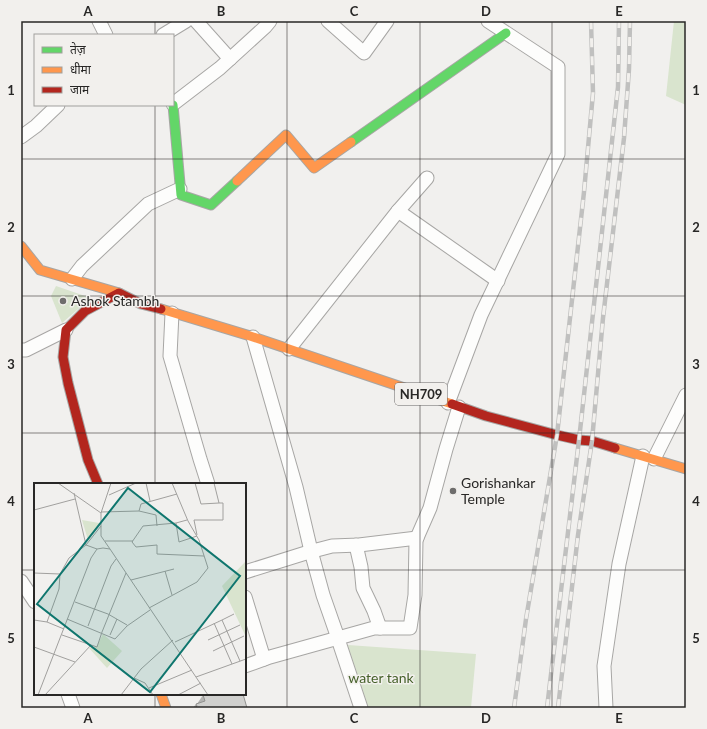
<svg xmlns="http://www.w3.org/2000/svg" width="707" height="729" font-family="Lato,'Noto Sans Devanagari',sans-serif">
<rect width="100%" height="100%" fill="#f1f0ee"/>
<!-- green -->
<g fill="#d9e4ce">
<path d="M 674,21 L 686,21 L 686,105 L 666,96 Z"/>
<path d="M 56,286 L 91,298 L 62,323 L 51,296 Z"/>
<path d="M 348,645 L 476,654 L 471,708 L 357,708 L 352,687 Z"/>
</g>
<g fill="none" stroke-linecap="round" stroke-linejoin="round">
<defs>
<g id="street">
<path d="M 99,21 L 106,35"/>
<path d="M 196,21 L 230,59"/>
<path d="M 328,21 L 364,53 L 387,21"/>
<path d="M 163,35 L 186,21"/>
<path d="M 173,104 L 220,68 L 265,27 L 270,21"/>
<path d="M 21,137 L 36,126 L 58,105"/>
<path d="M 398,211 L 498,281"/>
<path d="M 72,279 L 82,266 L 148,204 L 180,189"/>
<path d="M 172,313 L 170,356 L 200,459 L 208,484"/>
<path d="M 253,337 L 296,487 L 311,551 L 323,595 L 338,638"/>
<path d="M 289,349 L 398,211 L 427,178"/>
<path d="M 21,350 L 26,350 L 66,330"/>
<path d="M 448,403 L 481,315 L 558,154 L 558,67 L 488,21"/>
<path d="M 654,459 L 686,395"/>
<path d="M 356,545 L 361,567 L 363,588 L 374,611 L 380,628"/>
<path d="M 245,572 L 309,552 L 332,546 L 359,545 L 417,538"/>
<path d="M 21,581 L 35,602"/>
<path d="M 245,597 L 264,659"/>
<path d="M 338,639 L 361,708"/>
<path d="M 245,666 L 270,657 L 374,628 L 410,628 L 415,595 L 416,540 L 430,508 L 446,449 L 459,407"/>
<path d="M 68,694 L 73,708"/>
<path d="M 606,708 L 604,666 L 619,564 L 643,456"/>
</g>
<g id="fast">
<path d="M 173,105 L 181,195 L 211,205 L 237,181"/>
<path d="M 351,142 L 506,33"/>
</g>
<g id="slow">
<path d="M 237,181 L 286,135 L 314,168 L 351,142"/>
<path d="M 21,246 L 40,270 L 119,293"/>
<path d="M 161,309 L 247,335 L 452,404"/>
<path d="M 615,448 L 686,469"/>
<path d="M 161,694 L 166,708"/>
</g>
<g id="jam">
<path d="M 452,404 L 486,416 L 557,435 L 579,440 L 592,441 L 615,448"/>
<path d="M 98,484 L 88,460 L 68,383 L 63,357 L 66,330 L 85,311 L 119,293 L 141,304 L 161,309"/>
</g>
</defs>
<!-- street casing -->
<use href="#street" stroke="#a7a6a4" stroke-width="15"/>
<!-- fast casing -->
<use href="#fast" stroke="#a7a6a4" stroke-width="11"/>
<!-- slow casing -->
<use href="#slow" stroke="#a7a6a4" stroke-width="11"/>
<!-- jam casing -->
<use href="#jam" stroke="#a7a6a4" stroke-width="11"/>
<!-- street -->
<use href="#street" stroke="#fdfdfc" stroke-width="13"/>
<!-- fast -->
<use href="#fast" stroke="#63d668" stroke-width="9"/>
<!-- slow -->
<use href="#slow" stroke="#ff974d" stroke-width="9"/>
<!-- jam -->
<use href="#jam" stroke="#b3261e" stroke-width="9"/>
<defs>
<g id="rail">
<path d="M 514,708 L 526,619 L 557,435 L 584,192 L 593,93 L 591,21"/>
<path d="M 547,708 L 579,440 L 618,87 L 619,21"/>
<path d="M 558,708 L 578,535 L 592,441 L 603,318 L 624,138 L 629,69 L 630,21"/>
</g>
</defs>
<!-- rail casing -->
<use href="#rail" stroke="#c0c0bf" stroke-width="4.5"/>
<!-- rail -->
<use href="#rail" stroke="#f2f0ed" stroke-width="3" stroke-dasharray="9" stroke-linecap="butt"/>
</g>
<!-- wall -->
<path fill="#b3b3b1" d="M 203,695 L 208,695 L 247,708 L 193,708 L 196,704 L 197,704 Z"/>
<!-- building -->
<path fill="#d0d0ce" stroke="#929290" d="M 205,694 L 208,694 L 208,695 L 212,694 L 243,694 L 247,708 L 196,708 L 196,707 L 197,706 L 196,704 L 205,701 L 203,695 Z"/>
<!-- grid -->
<path fill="none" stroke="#282726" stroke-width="1" stroke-opacity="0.55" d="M 155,21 L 155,35M 287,21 L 287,708M 420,21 L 420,708M 552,21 L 552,708M 155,105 L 155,484M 21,159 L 686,159M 21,296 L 686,296M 21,433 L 686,433M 21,570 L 35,570M 245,570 L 686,570M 155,694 L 155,708"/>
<!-- markers -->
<g fill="#6e6d6c" stroke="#f2f0ed" stroke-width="1.5">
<circle cx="63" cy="301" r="4"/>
<circle cx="453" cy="491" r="4"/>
</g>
<g text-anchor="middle" stroke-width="3" stroke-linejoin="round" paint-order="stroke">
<!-- shield labels -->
<rect fill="#f2f0ed" stroke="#656362" stroke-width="1" x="395" y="383" width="52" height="22" rx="3"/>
<g font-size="13" font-weight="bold" fill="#282726">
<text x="421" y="399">NH709</text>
</g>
<!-- poi labels -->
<g font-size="14" fill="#282726" stroke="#f2f0ed" text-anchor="start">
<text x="71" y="306">Ashok Stambh</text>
<text x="461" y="488">Gorishankar<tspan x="461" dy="16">Temple</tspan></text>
</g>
<!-- park labels -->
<g font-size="14" fill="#46612a" stroke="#f2f0ed">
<text x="381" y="683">water tank</text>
</g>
</g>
<!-- overview -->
<g transform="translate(34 483)">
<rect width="212" height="212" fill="#f1f0ee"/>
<path d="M 48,37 L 65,40 L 65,43 L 54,57 ZM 212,78 L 212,154 L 188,103 ZM 69,151 L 88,168 L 73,185 L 55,165 L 62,164 Z" fill="#d9e4ce"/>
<path fill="none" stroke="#a1a09e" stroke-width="1" d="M 24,0 L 67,30 L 67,53 L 76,66M 112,0 L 116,18M 161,0 L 167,21 L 185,20M 40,10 L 52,62 L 63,66M 75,12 L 102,0M 0,27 L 41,16M 105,28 L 107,21 L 143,11M 67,29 L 105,28 L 122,32 L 123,43M 67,30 L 77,0M 153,37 L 142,40 L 145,59 L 163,53M 142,40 L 109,43 L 98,59 L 102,64 L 123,62 L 123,71 L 170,73M 163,52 L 160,37 L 189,37 L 189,20 L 185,20 L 180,0M 71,58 L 99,58M 131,88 L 138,112M 0,90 L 26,91 L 35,75 L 52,62 L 67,43M 97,97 L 140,86M 41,119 L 74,131 L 93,142M 115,125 L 163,99 L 174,85 L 165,57 L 154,38 L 138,0M 33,136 L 81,156 L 93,143 L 116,127M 0,137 L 13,139 L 30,146M 188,137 L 200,131M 13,139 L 25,106 L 26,91M 180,140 L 198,181M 54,143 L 77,83 L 82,76M 68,149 L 92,90M 28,152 L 63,164 L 68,149M 76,152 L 83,136M 174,157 L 206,142M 141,159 L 188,137 L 206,178M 0,164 L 41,179M 179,168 L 210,153M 162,194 L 212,176M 100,195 L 111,200 L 119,212M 115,205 L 158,187M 4,212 L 57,75 L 63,66 L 69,65 L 76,66 L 174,212M 11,212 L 57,162M 87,212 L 107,186 L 139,157M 144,212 L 167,200"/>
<path fill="#0f766e" fill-opacity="0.15" stroke="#0f766e" stroke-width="2" d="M 94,5 L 206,93 L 116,209 L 3,121 Z"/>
<rect width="212" height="212" fill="none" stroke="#282726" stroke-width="2"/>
</g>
<!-- border -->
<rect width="707" height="729" fill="none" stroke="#f2f0ed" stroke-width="44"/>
<!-- legend -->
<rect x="34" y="34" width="140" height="72" fill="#f2f0ed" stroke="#a1a09d"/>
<rect x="42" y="47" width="20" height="6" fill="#63d668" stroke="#a1a09d"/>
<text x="70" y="54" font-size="12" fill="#282726">तेज़</text>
<rect x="42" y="67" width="20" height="6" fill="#ff974d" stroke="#a1a09d"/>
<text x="70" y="74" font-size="12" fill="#282726">धीमा</text>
<rect x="42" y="87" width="20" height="6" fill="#b3261e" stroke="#a1a09d"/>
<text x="70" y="94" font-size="12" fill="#282726">जाम</text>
<rect x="22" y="22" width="663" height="685" fill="none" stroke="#282726" stroke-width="1.5"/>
<g font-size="13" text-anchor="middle" font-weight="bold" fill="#282726">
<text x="88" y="16">A</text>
<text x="221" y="16">B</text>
<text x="354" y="16">C</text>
<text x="486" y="16">D</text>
<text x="619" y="16">E</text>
<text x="11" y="95">1</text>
<text x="696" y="95">1</text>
<text x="11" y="232">2</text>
<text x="696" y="232">2</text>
<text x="11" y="369">3</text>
<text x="696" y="369">3</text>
<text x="11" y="506">4</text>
<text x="696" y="506">4</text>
<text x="11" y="643">5</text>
<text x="696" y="643">5</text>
<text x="88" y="723">A</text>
<text x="221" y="723">B</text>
<text x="354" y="723">C</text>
<text x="486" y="723">D</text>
<text x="619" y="723">E</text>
</g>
</svg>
